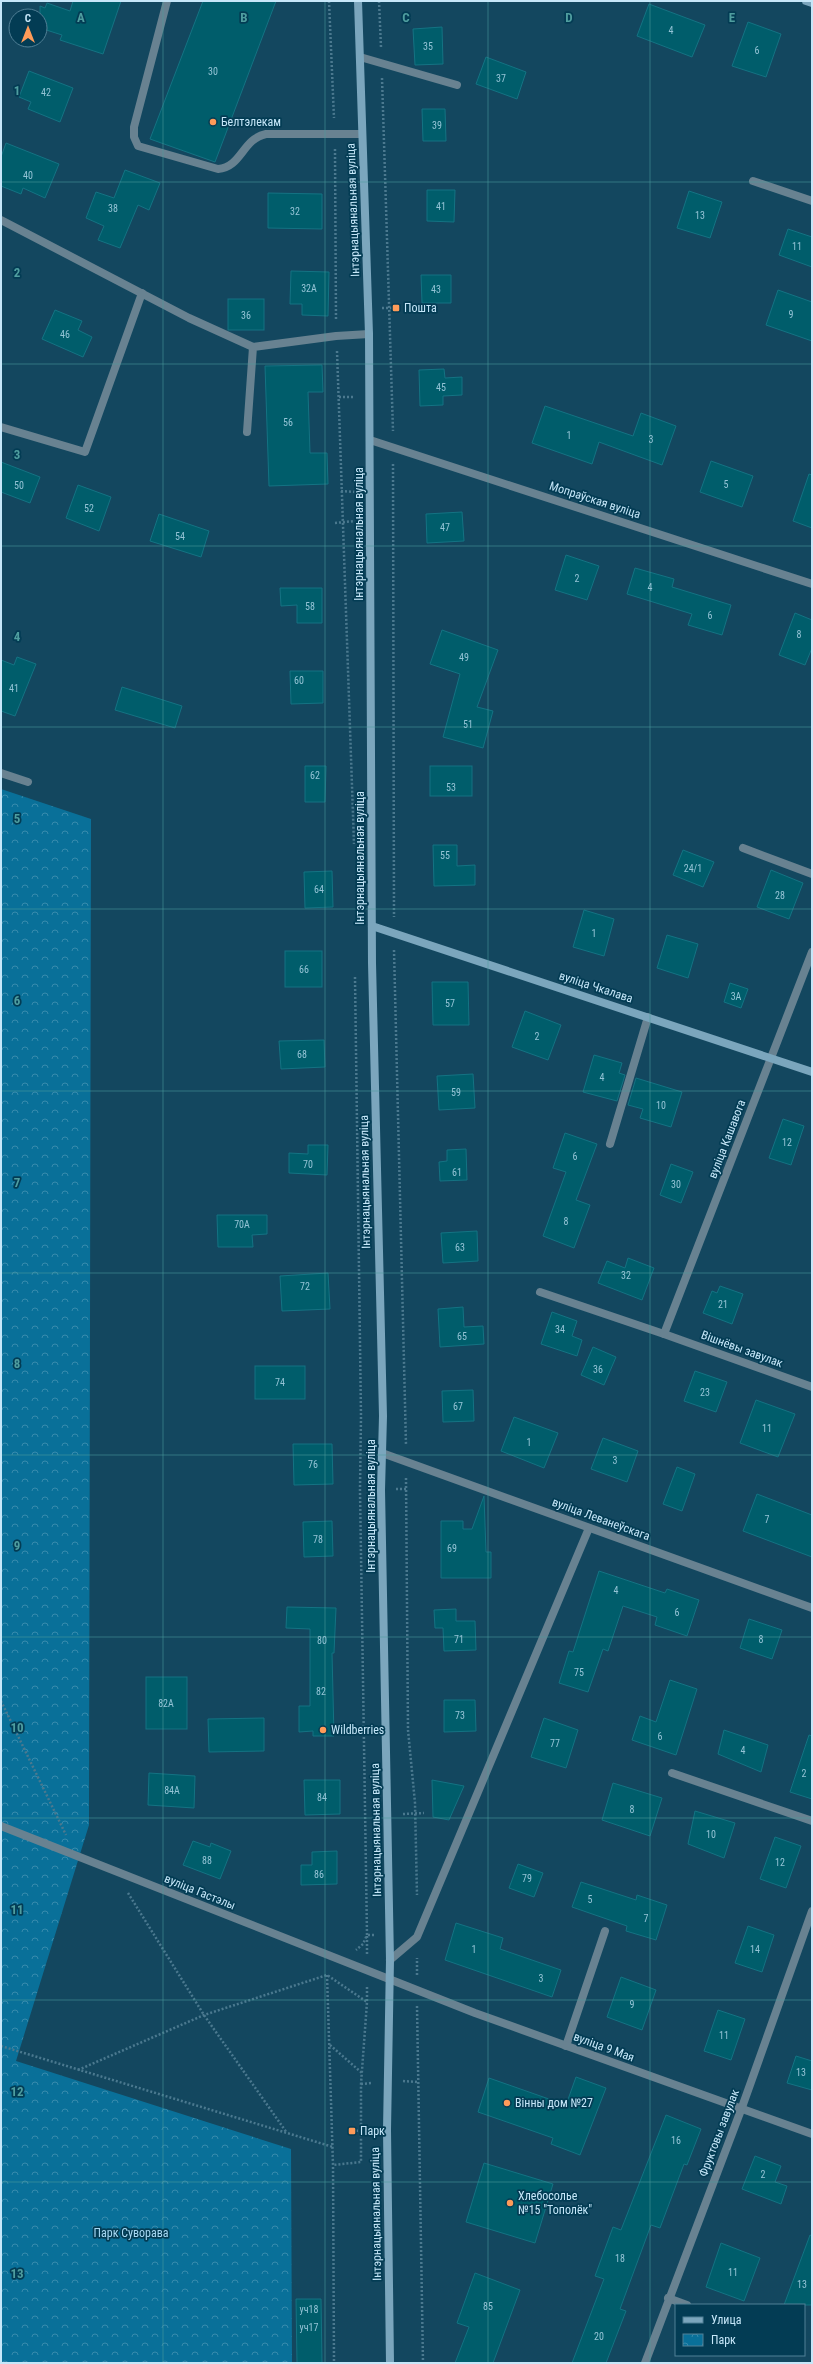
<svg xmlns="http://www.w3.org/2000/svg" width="813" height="2364" font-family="'Roboto Condensed',sans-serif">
<defs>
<pattern id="park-crowns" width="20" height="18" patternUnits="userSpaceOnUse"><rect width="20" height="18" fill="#097099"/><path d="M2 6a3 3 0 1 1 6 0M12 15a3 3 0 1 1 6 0" fill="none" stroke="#378bad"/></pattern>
</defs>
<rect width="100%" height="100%" fill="#13475f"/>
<!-- park -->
<path fill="url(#park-crowns)" d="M 1,789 L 91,819 L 89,1825 L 16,2061 L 291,2149 L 292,2363 L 1,2363 Z"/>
<!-- building -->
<g fill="#005d6b" stroke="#147383">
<path d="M 73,1 L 121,1 L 103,54 L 60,40 L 62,35 L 40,28 L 40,6 L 45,8 L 47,3 L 70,11 Z"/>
<path d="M 203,1 L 276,1 L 215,162 L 150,139 Z"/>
<path d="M 649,4 L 705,25 L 692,57 L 637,36 Z"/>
<path d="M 748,22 L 781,34 L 766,77 L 732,66 Z"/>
<path d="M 442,27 L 443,64 L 415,65 L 413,29 Z"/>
<path d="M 486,57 L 526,72 L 517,99 L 476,84 Z"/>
<path d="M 29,71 L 73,88 L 60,122 L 28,109 L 31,102 L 19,97 Z"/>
<path d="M 422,109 L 445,109 L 446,141 L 423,141 Z"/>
<path d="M 6,143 L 59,164 L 45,198 L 23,188 L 21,194 L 1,186 L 1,157 Z"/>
<path d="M 125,170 L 160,183 L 149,210 L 138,205 L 120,248 L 98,240 L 104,226 L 86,218 L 96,192 L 114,198 Z"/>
<path d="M 427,190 L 455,190 L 454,222 L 427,221 Z"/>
<path d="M 689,191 L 722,202 L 710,238 L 677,228 Z"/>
<path d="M 268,193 L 322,194 L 322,229 L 268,228 Z"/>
<path d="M 788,229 L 812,237 L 812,267 L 779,255 Z"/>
<path d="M 291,271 L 329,272 L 328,316 L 302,315 L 302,304 L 290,304 Z"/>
<path d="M 421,275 L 451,275 L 451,303 L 422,303 Z"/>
<path d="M 778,290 L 812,302 L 812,341 L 766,325 Z"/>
<rect x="228" y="299" width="36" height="31"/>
<path d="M 55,310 L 82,321 L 78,330 L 92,337 L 83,357 L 42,339 Z"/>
<path d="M 322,365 L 323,392 L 308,392 L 310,453 L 327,453 L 328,484 L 269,486 L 265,366 Z"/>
<path d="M 444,369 L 445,378 L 462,377 L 462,395 L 443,396 L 443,405 L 420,406 L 419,370 Z"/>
<path d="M 545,406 L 633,436 L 641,413 L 676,426 L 662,465 L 599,442 L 592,464 L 532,443 Z"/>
<path d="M 711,461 L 753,476 L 742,507 L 700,492 Z"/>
<path d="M 1,462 L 40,477 L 30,503 L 1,492 Z"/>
<path d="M 809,474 L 812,475 L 812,528 L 793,521 Z"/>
<path d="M 78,485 L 111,497 L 99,531 L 66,518 Z"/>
<path d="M 462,512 L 464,541 L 427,543 L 426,514 Z"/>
<path d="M 159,514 L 209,531 L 201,557 L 150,541 Z"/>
<path d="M 566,555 L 599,566 L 587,600 L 555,590 Z"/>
<path d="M 635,568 L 674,579 L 672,587 L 731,605 L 722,635 L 688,625 L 692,614 L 627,594 Z"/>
<path d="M 280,588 L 322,588 L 322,623 L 297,623 L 297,605 L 281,606 Z"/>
<path d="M 795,613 L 812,620 L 812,648 L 805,665 L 779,655 Z"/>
<path d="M 442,630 L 498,650 L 477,707 L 493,711 L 483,748 L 443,737 L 460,674 L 430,664 Z"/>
<path d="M 17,657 L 36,664 L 15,716 L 1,711 L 1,660 L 14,665 Z"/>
<path d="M 290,671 L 323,671 L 323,703 L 291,704 Z"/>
<path d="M 122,687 L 182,706 L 175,728 L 115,710 Z"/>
<path d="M 305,766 L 326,766 L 325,802 L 305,802 Z"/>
<rect x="430" y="766" width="42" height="30"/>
<path d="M 433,845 L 457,845 L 457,866 L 475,865 L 475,885 L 434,886 Z"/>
<path d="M 683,850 L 714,862 L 703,887 L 673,875 Z"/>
<path d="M 771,870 L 803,883 L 789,919 L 757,907 Z"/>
<path d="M 332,871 L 333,907 L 305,908 L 304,872 Z"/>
<path d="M 584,910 L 614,919 L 604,956 L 573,947 Z"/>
<path d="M 667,935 L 698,944 L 688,978 L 657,968 Z"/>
<rect x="285" y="951" width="37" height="36"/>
<path d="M 432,982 L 468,982 L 469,1025 L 433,1025 Z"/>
<path d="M 730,983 L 748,989 L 741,1008 L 724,1002 Z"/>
<path d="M 525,1011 L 561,1025 L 548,1060 L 512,1047 Z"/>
<path d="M 324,1040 L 325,1067 L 281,1069 L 279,1041 Z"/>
<path d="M 594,1055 L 622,1063 L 619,1073 L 625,1075 L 617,1101 L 583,1092 Z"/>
<path d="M 473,1074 L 475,1108 L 439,1110 L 437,1076 Z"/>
<path d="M 636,1078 L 682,1092 L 671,1127 L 640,1118 L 643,1109 L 628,1105 Z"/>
<path d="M 783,1119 L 804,1126 L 791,1165 L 769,1158 Z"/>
<path d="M 565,1133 L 597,1144 L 576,1200 L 590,1205 L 574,1248 L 543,1236 L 566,1172 L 553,1168 Z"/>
<path d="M 308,1145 L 328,1145 L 327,1175 L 289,1173 L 289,1153 L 308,1154 Z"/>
<path d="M 466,1149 L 467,1180 L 440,1181 L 439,1162 L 447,1161 L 447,1150 Z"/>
<path d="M 671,1164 L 693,1172 L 681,1203 L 660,1195 Z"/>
<path d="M 217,1215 L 267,1215 L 267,1234 L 252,1235 L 253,1247 L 218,1247 Z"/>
<path d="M 477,1231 L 478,1261 L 443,1263 L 441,1233 Z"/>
<path d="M 628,1258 L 654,1268 L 642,1300 L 598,1283 L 607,1261 L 625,1268 Z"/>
<path d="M 328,1273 L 330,1309 L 282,1311 L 280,1276 Z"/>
<path d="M 720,1286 L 743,1294 L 732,1324 L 703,1313 L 712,1291 L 717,1293 Z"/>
<path d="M 463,1307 L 464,1327 L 483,1326 L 484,1344 L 440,1347 L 438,1309 Z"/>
<path d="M 552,1312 L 577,1321 L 572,1336 L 582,1340 L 577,1356 L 541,1344 Z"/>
<path d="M 593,1347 L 616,1357 L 604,1385 L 581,1375 Z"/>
<rect x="255" y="1366" width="50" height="33"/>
<path d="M 695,1371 L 727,1382 L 716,1412 L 684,1401 Z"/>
<path d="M 473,1390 L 474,1421 L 443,1422 L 442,1391 Z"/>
<path d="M 756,1400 L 795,1414 L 778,1457 L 740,1443 Z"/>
<path d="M 514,1417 L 558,1433 L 544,1468 L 501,1451 Z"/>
<path d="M 603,1438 L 638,1451 L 627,1482 L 591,1469 Z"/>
<path d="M 293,1444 L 332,1444 L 333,1484 L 294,1485 Z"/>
<path d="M 677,1467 L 695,1474 L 682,1511 L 663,1504 Z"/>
<path d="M 757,1494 L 812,1515 L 812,1557 L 743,1531 Z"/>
<path d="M 484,1496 L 486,1552 L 491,1552 L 491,1578 L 441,1578 L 441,1521 L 463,1521 L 463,1529 L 472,1529 Z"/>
<path d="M 332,1521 L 333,1556 L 304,1557 L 303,1522 Z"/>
<path d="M 599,1571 L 665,1593 L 667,1589 L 699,1600 L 687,1636 L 655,1625 L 657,1617 L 623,1606 L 608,1651 L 603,1649 L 588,1692 L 559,1683 L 569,1651 L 573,1652 Z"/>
<path d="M 287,1607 L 336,1608 L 334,1653 L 332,1653 L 334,1736 L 313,1736 L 313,1731 L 299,1732 L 299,1706 L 310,1706 L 310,1629 L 286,1628 Z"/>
<path d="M 456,1609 L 456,1621 L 475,1621 L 476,1650 L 444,1651 L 443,1628 L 435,1628 L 434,1610 Z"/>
<path d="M 749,1619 L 782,1630 L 772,1659 L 740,1648 Z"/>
<rect x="146" y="1677" width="41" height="52"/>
<path d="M 670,1680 L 697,1689 L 676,1755 L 632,1740 L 640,1716 L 656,1722 Z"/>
<path d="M 444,1700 L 475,1700 L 476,1731 L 444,1732 Z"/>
<path d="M 264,1718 L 264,1751 L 209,1752 L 208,1719 Z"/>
<path d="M 544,1718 L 578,1730 L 566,1768 L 531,1757 Z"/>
<path d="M 724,1730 L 768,1745 L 761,1772 L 718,1754 Z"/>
<path d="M 809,1735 L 812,1736 L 812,1799 L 790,1792 Z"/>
<path d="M 149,1773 L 195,1776 L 194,1808 L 148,1805 Z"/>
<path d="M 304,1780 L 340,1780 L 340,1814 L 305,1815 Z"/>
<path d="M 432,1780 L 464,1786 L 449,1820 L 433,1817 Z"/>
<path d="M 613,1783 L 662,1798 L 650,1836 L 602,1820 Z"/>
<path d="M 695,1811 L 735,1823 L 724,1858 L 688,1844 Z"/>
<path d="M 775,1837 L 801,1846 L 786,1888 L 760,1879 Z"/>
<path d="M 193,1841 L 210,1847 L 211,1843 L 231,1851 L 220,1879 L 183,1865 Z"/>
<path d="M 337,1851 L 337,1884 L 301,1885 L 301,1865 L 312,1865 L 312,1852 Z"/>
<path d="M 518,1864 L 543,1873 L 534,1897 L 509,1888 Z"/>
<path d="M 581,1882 L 636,1900 L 637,1895 L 667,1905 L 656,1940 L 626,1931 L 627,1926 L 572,1907 Z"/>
<path d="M 456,1923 L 503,1938 L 500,1949 L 561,1970 L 552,1997 L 445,1960 Z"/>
<path d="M 748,1926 L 774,1935 L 762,1972 L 735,1963 Z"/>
<path d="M 621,1977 L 656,1990 L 642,2030 L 607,2017 Z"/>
<path d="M 718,2010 L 745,2019 L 731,2060 L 704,2051 Z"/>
<path d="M 796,2056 L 812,2061 L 812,2090 L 787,2083 Z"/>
<path d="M 576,2077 L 606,2088 L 580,2155 L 551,2144 L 553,2138 L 478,2112 L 489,2078 L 566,2105 Z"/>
<path d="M 666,2115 L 701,2129 L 687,2165 L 684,2164 L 660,2228 L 651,2225 L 620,2309 L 626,2311 L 606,2363 L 572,2363 L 604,2279 L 595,2276 L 613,2227 L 621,2230 Z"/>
<path d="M 755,2156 L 781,2166 L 775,2182 L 787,2186 L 781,2204 L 742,2189 Z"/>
<path d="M 484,2163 L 553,2184 L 535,2243 L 466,2222 Z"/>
<path d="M 810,2235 L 812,2236 L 812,2305 L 784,2305 Z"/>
<path d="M 721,2243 L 760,2258 L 744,2301 L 706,2287 Z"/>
<path d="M 475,2273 L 520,2290 L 493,2363 L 455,2363 L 469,2327 L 457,2323 Z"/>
<path d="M 296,2299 L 321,2299 L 322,2363 L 297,2363 Z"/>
</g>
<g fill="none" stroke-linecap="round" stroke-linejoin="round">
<!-- path -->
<g stroke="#4b798f" stroke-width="2.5" stroke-dasharray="2 2" stroke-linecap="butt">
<path d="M 329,1 L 334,118"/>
<path d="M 379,1 L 381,47"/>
<path d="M 382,78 L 393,431"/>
<path d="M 335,149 L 336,320"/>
<path d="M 382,308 L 396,308"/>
<path d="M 337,351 L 354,844"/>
<path d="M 339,397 L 355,397"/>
<path d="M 393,464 L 394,917"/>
<path d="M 341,491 L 355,492"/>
<path d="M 335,523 L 355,521"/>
<path d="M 394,950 L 406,1445"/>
<path d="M 355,977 L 361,1416 L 360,1490 L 367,1935 L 363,1944 L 356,1950"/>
<path d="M 406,1478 L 408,1730 L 415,1803 L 417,1895"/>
<path d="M 396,1489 L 406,1489"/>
<path d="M 1,1701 L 66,1835"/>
<path d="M 403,1814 L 424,1813"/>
<path d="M 128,1893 L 204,2015 L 287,2133"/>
<path d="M 367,1954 L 367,1935 L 374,1935"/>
<path d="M 327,1975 L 333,2165 L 334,2363"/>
<path d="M 417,1975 L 417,1958"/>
<path d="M 367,1987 L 367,2002"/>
<path d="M 417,2006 L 423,2363"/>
<path d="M 330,2045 L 362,2073"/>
<path d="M 1,2046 L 333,2147"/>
<path d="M 78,2070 L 204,2015 L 327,1975 L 367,2002 L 361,2084 L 361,2162 L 333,2165"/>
<path d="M 403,2081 L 417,2082"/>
<path d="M 361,2084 L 372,2083"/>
<path d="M 352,2131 L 372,2130"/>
</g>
<!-- service -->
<g stroke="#688291" stroke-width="8">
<path d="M 167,1 L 134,127 L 134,137 L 138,146 L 218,169 C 242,167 242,139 266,134 L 362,134"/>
<path d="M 360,57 L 457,85"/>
<path d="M 753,181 L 812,201"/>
<path d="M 1,220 L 189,318 L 253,347"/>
<path d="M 1,427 L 85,452 L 142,293"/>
<path d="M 247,432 L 253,347 L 336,336 L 369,334"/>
<path d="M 1,773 L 28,782"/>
<path d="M 743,848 L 812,874"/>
<path d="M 610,1144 L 648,1017"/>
<path d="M 540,1292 L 664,1334"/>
<path d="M 672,1773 L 812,1821"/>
<path d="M 1,1826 L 389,1979"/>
<path d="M 566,2046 L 605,1931"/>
<path d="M 668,2298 L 687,2305"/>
</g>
<!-- minor -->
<g stroke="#688291" stroke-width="8">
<path d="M 370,440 L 812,584"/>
<path d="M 812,952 L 664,1334 L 812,1387"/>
<path d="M 382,1453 L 812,1608"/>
<path d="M 390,1960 L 417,1937 L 589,1528"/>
<path d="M 389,1979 L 475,2013 L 812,2134"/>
<path d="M 645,2363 L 741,2110 L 812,1911"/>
</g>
<!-- secondary -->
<g stroke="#7ba6bd" stroke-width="8">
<path d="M 358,1 L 369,334 L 372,963 L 383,1416 L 381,1490 L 390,1960 L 387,2130 L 390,2363"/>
<path d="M 806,1 L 812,3"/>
<path d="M 372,926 L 812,1072"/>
</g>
</g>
<!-- grid -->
<path fill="none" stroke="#4f9e9f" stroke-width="1" stroke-opacity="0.55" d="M 163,1 L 163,2363M 325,1 L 325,2363M 488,1 L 488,2363M 650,1 L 650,2363M 1,182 L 812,182M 1,364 L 812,364M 1,546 L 812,546M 1,727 L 812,727M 1,909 L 812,909M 1,1091 L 812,1091M 1,1273 L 812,1273M 1,1455 L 812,1455M 1,1637 L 812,1637M 1,1818 L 812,1818M 1,2000 L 812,2000M 1,2182 L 812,2182"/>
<!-- markers -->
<g fill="#fe9b59" stroke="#033c54" stroke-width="1.5">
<circle cx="213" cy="122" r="4"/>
<rect x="392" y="304" width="8" height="8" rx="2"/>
<circle cx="323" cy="1730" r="4"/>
<circle cx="507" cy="2103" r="4"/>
<rect x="348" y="2127" width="8" height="8" rx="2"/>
<circle cx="510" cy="2203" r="4"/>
</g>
<g text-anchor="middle" stroke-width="3.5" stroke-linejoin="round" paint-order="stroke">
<!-- number labels -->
<g font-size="10" fill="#94c4d6">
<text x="671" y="34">4</text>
<text x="428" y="50">35</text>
<text x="757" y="54">6</text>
<text x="213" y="75">30</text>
<text x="501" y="82">37</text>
<text x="46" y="96">42</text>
<text x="437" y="129">39</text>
<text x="28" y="179">40</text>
<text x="441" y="210">41</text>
<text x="113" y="212">38</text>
<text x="295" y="215">32</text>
<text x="700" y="219">13</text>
<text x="797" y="250">11</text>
<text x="309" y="292">32А</text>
<text x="436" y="293">43</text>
<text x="791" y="318">9</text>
<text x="246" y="319">36</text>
<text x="65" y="338">46</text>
<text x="441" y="391">45</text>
<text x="288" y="426">56</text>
<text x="569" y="439">1</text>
<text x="651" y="443">3</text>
<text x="726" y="488">5</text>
<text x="19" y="489">50</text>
<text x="89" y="512">52</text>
<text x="445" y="531">47</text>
<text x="180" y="540">54</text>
<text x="577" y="582">2</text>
<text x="650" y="591">4</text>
<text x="310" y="610">58</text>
<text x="710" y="619">6</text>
<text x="799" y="638">8</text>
<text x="464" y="661">49</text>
<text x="299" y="684">60</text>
<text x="14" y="692">41</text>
<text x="468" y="728">51</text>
<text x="315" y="779">62</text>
<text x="451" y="791">53</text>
<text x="445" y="859">55</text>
<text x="693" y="872">24/1</text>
<text x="319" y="893">64</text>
<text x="780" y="899">28</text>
<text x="594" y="937">1</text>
<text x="304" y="973">66</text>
<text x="736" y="1000">3А</text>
<text x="450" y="1007">57</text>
<text x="537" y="1040">2</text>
<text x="302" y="1058">68</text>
<text x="602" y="1081">4</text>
<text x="456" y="1096">59</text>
<text x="661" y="1109">10</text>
<text x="787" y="1146">12</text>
<text x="575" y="1160">6</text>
<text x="308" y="1168">70</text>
<text x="457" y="1176">61</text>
<text x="676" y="1188">30</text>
<text x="566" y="1225">8</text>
<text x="242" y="1228">70А</text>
<text x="460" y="1251">63</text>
<text x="626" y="1279">32</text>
<text x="305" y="1290">72</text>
<text x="723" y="1308">21</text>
<text x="560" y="1333">34</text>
<text x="462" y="1340">65</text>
<text x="598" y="1373">36</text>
<text x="280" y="1386">74</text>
<text x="705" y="1396">23</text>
<text x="458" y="1410">67</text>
<text x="767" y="1432">11</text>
<text x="529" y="1446">1</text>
<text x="615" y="1464">3</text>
<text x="313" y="1468">76</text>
<text x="767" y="1523">7</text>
<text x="318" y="1543">78</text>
<text x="452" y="1552">69</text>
<text x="616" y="1594">4</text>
<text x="677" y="1616">6</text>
<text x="459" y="1643">71</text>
<text x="761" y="1643">8</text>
<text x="322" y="1644">80</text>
<text x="579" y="1676">75</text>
<text x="321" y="1695">82</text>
<text x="166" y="1707">82А</text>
<text x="460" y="1719">73</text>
<text x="660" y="1740">6</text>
<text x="555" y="1747">77</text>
<text x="743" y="1754">4</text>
<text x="804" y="1777">2</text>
<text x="172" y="1794">84А</text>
<text x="322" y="1801">84</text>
<text x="632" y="1813">8</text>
<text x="711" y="1838">10</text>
<text x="207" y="1864">88</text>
<text x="780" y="1866">12</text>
<text x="319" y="1878">86</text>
<text x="527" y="1882">79</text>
<text x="590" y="1903">5</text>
<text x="646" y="1922">7</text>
<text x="474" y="1953">1</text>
<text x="755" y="1953">14</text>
<text x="541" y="1982">3</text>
<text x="632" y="2008">9</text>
<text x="724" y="2039">11</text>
<text x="801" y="2076">13</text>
<text x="676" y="2144">16</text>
<text x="763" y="2178">2</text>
<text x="620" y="2262">18</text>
<text x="733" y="2276">11</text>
<text x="802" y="2288">13</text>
<text x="488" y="2310">85</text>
<text x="309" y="2313">уч18</text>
<text x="309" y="2331">уч17</text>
<text x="599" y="2340">20</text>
</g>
<!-- poi labels -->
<g font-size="12" fill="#c6e7f9" stroke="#033c54" text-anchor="start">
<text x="221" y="126">Белтэлекам</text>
<text x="404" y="312">Пошта</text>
<text x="331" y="1734">Wildberries</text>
<text x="515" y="2107">Вінны дом №27</text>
<text x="360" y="2135">Парк</text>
<text x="518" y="2200">Хлебосолье<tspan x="518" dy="14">№15 "Тополёк"</tspan></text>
</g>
<!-- street labels -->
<g font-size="12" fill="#c6e7f9" stroke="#033c54">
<text transform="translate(353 210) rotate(-92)" y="4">Інтэрнацыянальная вуліца</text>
<text transform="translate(595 500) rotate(18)" y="4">Мопраўская вуліца</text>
<text transform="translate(359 534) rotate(-90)" y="4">Інтэрнацыянальная вуліца</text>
<text transform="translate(360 858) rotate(-90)" y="4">Інтэрнацыянальная вуліца</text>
<text transform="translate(596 987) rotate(18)" y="4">вуліца Чкалава</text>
<text transform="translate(727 1139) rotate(-69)" y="4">вуліца Кашавога</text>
<text transform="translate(365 1182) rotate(-91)" y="4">Інтэрнацыянальная вуліца</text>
<text transform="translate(742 1349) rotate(20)" y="4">Вішнёвы завулак</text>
<text transform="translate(371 1506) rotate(-90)" y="4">Інтэрнацыянальная вуліца</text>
<text transform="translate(601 1519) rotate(20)" y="4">вуліца Леванеўскага</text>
<text transform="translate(376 1830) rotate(-91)" y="4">Інтэрнацыянальная вуліца</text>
<text transform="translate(200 1892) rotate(22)" y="4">вуліца Гастэлы</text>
<text transform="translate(604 2047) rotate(20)" y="4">вуліца 9 Мая</text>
<text transform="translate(719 2133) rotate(-69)" y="4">Фруктовы завулак</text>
<text transform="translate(376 2214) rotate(-91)" y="4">Інтэрнацыянальная вуліца</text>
</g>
<!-- park labels -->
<g font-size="12" fill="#a8daf5" stroke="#033c54">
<text x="131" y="2237">Парк Суворава</text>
</g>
</g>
<g font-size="13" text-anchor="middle" font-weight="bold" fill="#4f9e9f" stroke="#033c54" stroke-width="3.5" stroke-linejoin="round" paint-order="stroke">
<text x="81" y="22">A</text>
<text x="244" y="22">B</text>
<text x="406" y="22">C</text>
<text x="569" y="22">D</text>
<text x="732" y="22">E</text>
<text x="17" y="95">1</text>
<text x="17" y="277">2</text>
<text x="17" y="459">3</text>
<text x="17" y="641">4</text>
<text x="17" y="823">5</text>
<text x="17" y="1005">6</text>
<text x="17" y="1187">7</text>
<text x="17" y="1368">8</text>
<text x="17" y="1550">9</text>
<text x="17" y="1732">10</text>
<text x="17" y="1914">11</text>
<text x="17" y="2096">12</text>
<text x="17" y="2278">13</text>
</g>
<!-- border -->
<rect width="813" height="2364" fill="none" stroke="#c6e7f9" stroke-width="4"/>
<!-- legend -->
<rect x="675" y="2304" width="130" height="52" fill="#033c54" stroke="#518096"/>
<rect x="683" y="2317" width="20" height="6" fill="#7ba6bd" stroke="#518096"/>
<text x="711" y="2324" font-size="12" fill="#c6e7f9">Улица</text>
<rect x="683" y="2334" width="20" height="12" fill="url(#park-crowns)" stroke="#518096"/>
<text x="711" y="2344" font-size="12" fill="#c6e7f9">Парк</text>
<!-- north arrow -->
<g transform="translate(28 28)"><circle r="19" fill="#033c54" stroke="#518096"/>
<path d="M0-3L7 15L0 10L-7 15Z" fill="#fe9b59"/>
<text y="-6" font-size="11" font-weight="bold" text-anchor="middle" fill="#c6e7f9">С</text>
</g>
</svg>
